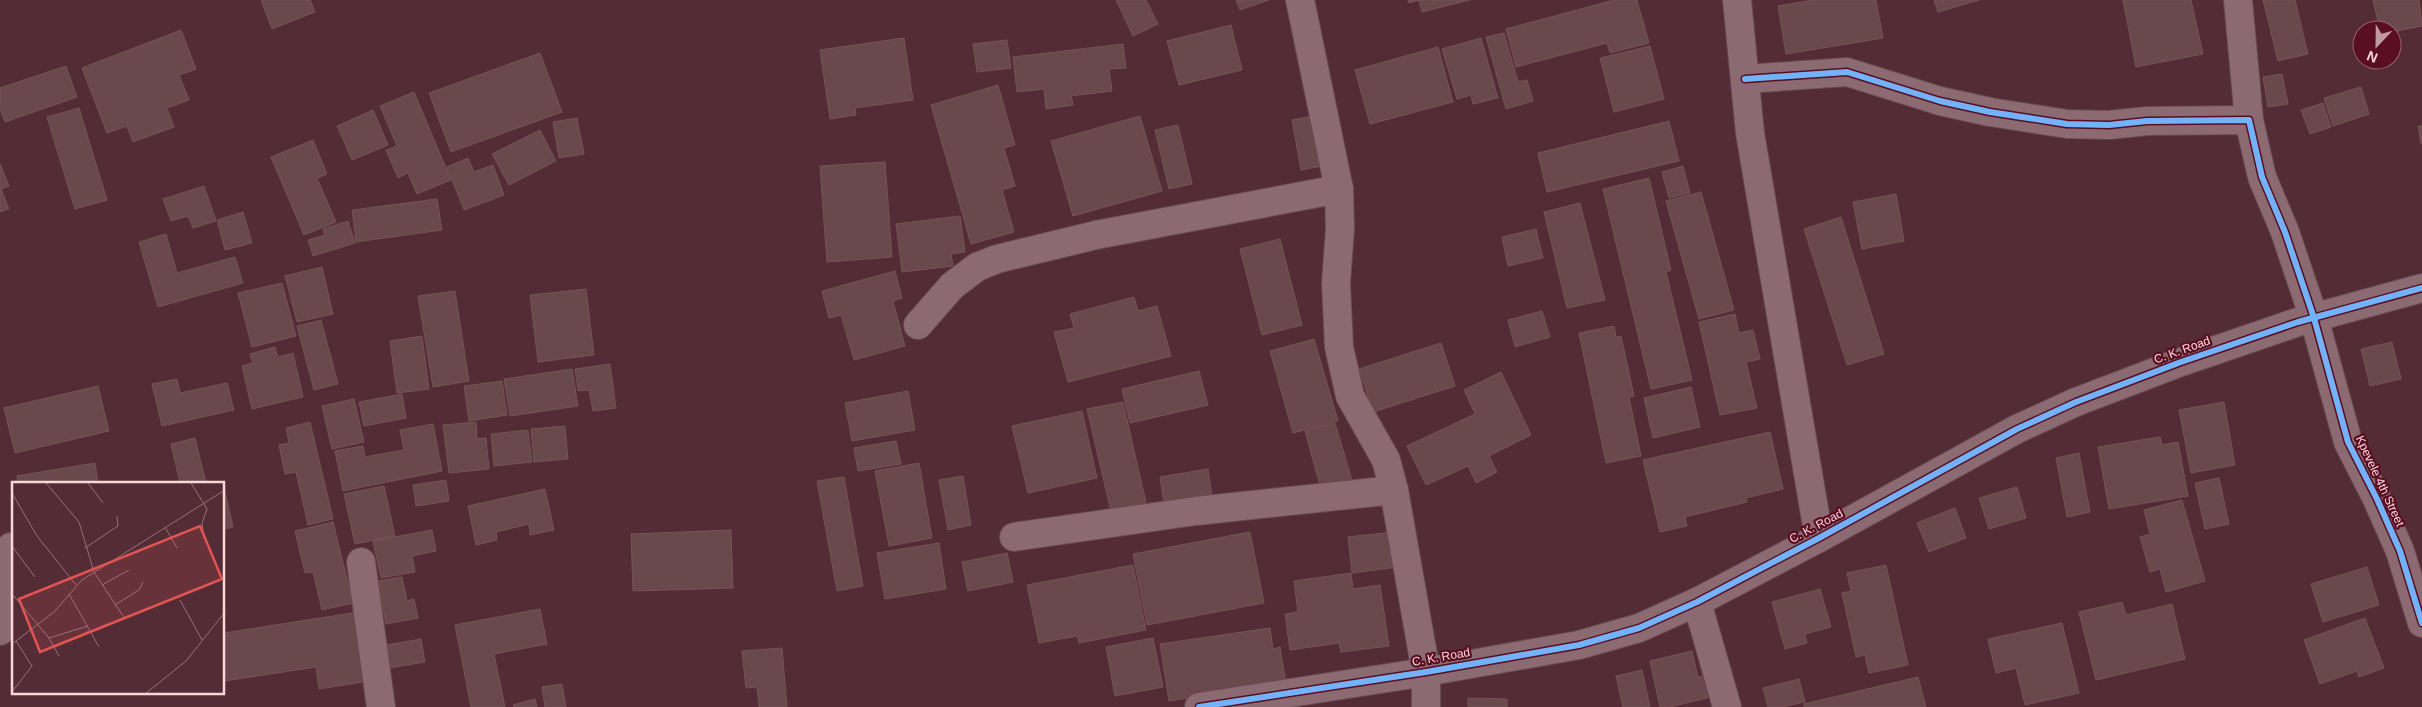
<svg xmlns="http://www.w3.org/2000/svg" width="2422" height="707" font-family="Helvetica,sans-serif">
<rect width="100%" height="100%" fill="#542c35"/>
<!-- building -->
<g fill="#69494b" stroke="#755456">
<path d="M 261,0 L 310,0 L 315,12 L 272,29 Z"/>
<path d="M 1116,0 L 1146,0 L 1158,24 L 1133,36 Z"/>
<path d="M 1236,0 L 1269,0 L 1240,10 Z"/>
<path d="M 1408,0 L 1470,0 L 1422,12 L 1419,0 L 1409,3 Z"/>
<path d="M 1614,0 L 1637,0 L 1649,43 L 1610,53 L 1607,43 L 1516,67 L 1506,29 Z"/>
<path d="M 1813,0 L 1876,0 L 1883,38 L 1786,54 L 1778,6 Z"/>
<path d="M 1934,0 L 1979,0 L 1938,12 Z"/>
<path d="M 2123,0 L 2191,0 L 2203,54 L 2136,67 Z"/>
<path d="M 2263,0 L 2295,0 L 2308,54 L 2278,61 Z"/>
<path d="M 2373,0 L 2419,0 L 2422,26 L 2392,32 L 2392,30 L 2380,30 Z"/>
<path d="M 1231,25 L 1242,70 L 1179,85 L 1167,41 Z"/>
<path d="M 181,30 L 196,69 L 179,75 L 189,100 L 167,108 L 174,127 L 133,142 L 127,126 L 107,133 L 82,68 Z"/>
<path d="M 1504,33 L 1518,82 L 1527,80 L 1533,101 L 1506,109 L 1486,37 Z"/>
<path d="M 904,38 L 913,100 L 855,108 L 856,115 L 830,119 L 820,50 Z"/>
<path d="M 1481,38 L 1498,98 L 1473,104 L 1471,95 L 1457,99 L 1442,49 Z"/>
<path d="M 1007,40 L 1011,68 L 977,72 L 973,44 Z"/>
<path d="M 1123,44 L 1126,68 L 1109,69 L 1112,91 L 1071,96 L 1073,105 L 1046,109 L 1044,89 L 1017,92 L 1013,57 Z"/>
<path d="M 1650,46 L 1664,99 L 1614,112 L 1600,58 Z"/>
<path d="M 1438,47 L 1453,102 L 1370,124 L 1355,70 Z"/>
<path d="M 540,53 L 562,112 L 451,152 L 429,93 Z"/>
<path d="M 66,66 L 77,97 L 5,122 L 0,109 L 0,88 Z"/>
<path d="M 2282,74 L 2288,104 L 2268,107 L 2263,77 Z"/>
<path d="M 998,85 L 1015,145 L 1004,148 L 1015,186 L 1002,190 L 1014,232 L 971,244 L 931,105 Z"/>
<path d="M 2361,87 L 2369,114 L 2333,126 L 2324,98 Z"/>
<path d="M 414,92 L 451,180 L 417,194 L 408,173 L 398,178 L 386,150 L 397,146 L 380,106 Z"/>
<path d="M 2323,103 L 2331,127 L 2310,134 L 2301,110 Z"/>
<path d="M 79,108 L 107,200 L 75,209 L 47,117 Z"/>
<path d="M 373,110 L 388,145 L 352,160 L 337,126 Z"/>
<path d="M 1318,115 L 1327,165 L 1301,170 L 1292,120 Z"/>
<path d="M 1140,116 L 1162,191 L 1073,216 L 1051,141 Z"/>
<path d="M 577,118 L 584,154 L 559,158 L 553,122 Z"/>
<path d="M 1669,121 L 1679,161 L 1547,192 L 1538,153 Z"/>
<path d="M 1178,125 L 1192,184 L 1169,189 L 1155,130 Z"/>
<path d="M 2418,126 L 2422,126 L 2422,144 L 2421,144 Z"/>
<path d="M 540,130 L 556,161 L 509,185 L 492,154 Z"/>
<path d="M 313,140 L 327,174 L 317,178 L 336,222 L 304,235 L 271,157 Z"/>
<path d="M 468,158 L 474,172 L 493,165 L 504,195 L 464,210 L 447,167 Z"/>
<path d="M 885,162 L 892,257 L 827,262 L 820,166 Z"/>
<path d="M 0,164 L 9,186 L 1,189 L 9,209 L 0,212 Z"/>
<path d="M 1683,166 L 1690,193 L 1669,198 L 1662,172 Z"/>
<path d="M 1649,178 L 1671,270 L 1666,272 L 1692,380 L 1651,389 L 1603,189 Z"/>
<path d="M 204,186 L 216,221 L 193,228 L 188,216 L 171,221 L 163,199 Z"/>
<path d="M 1701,192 L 1734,310 L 1699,319 L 1666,201 Z"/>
<path d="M 1896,194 L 1904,241 L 1862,249 L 1853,202 Z"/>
<path d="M 437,199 L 442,230 L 356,242 L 352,210 Z"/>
<path d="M 1580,203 L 1605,300 L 1567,308 L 1544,212 Z"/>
<path d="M 243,212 L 252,243 L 225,250 L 217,220 Z"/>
<path d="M 960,216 L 965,252 L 951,254 L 953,266 L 902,272 L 896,224 Z"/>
<path d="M 1841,217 L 1884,354 L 1847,365 L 1804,229 Z"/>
<path d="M 348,221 L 355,243 L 313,256 L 308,240 L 325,235 L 323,229 Z"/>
<path d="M 1536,229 L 1543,258 L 1508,266 L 1502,237 Z"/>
<path d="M 166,234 L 177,273 L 235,257 L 243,283 L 158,307 L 139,242 Z"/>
<path d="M 1280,239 L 1302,325 L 1262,335 L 1240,249 Z"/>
<path d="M 322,267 L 333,314 L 297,322 L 285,276 Z"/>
<path d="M 895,271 L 902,298 L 893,301 L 905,346 L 854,360 L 841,315 L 829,318 L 822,291 Z"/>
<path d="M 282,283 L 296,336 L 252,347 L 238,293 Z"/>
<path d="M 586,289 L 594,355 L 538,362 L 530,295 Z"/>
<path d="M 455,291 L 469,381 L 433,387 L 418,296 Z"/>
<path d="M 1134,297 L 1138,311 L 1157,306 L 1171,356 L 1068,382 L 1054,332 L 1074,328 L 1070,314 Z"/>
<path d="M 1542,311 L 1550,337 L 1515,347 L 1508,320 Z"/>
<path d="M 1735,314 L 1739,333 L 1753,330 L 1760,359 L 1746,362 L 1757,408 L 1720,415 L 1699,322 Z"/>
<path d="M 321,320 L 338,384 L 314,390 L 297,326 Z"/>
<path d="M 1614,326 L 1616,337 L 1621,336 L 1634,396 L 1629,397 L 1641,456 L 1606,463 L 1579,333 Z"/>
<path d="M 422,336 L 429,389 L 397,393 L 390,341 Z"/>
<path d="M 1314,339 L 1338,421 L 1293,433 L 1270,351 Z"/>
<path d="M 2392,342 L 2401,379 L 2370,386 L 2361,349 Z"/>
<path d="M 1441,343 L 1455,386 L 1373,412 L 1359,369 Z"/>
<path d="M 275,347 L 278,357 L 293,353 L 303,397 L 252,409 L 242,366 L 253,363 L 250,354 Z"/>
<path d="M 610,364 L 616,408 L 593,411 L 589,390 L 578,391 L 575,369 Z"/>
<path d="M 572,369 L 578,406 L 510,416 L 504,379 Z"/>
<path d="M 1199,371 L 1208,405 L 1130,423 L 1122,389 Z"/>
<path d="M 1501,372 L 1531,435 L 1489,456 L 1497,472 L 1476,483 L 1468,466 L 1426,485 L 1407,446 L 1475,414 L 1464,390 Z"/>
<path d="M 177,379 L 180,393 L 227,383 L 234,410 L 162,426 L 152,384 Z"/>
<path d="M 502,381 L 507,415 L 469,421 L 464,386 Z"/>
<path d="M 98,386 L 109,431 L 15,453 L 4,408 Z"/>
<path d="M 1691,387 L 1700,427 L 1653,438 L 1644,398 Z"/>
<path d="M 908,391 L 915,430 L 852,441 L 845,403 Z"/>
<path d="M 402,394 L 406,418 L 364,426 L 359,402 Z"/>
<path d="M 354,399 L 364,442 L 332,449 L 322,406 Z"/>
<path d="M 1123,402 L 1147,507 L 1112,516 L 1087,409 Z"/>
<path d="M 2224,402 L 2235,465 L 2191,473 L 2179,410 Z"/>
<path d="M 1082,411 L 1097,478 L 1028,493 L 1012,426 Z"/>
<path d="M 310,422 L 333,519 L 308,525 L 296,472 L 285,474 L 279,445 L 289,443 L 286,428 Z"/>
<path d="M 476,422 L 477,439 L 486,438 L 489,469 L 449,473 L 443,425 Z"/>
<path d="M 1335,423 L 1353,484 L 1322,493 L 1305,431 Z"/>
<path d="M 433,424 L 442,471 L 343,491 L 335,451 L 363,446 L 365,457 L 404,450 L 400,430 Z"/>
<path d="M 565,426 L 568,459 L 534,462 L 531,429 Z"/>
<path d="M 528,430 L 532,462 L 494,466 L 491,434 Z"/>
<path d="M 1770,432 L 1783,489 L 1746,498 L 1747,502 L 1685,517 L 1687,526 L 1660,532 L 1643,460 Z"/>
<path d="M 2160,437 L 2162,445 L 2178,442 L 2188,496 L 2109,509 L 2098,447 Z"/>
<path d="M 195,438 L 206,483 L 180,483 L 171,444 Z"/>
<path d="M 896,441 L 901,464 L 858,471 L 854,448 Z"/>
<path d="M 2079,453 L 2090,512 L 2067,517 L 2056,458 Z"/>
<path d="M 95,463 L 98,483 L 18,483 L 17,476 Z"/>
<path d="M 919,463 L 932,538 L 889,546 L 875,471 Z"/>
<path d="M 1208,469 L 1212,496 L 1164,503 L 1160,477 Z"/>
<path d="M 963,476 L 971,525 L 948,530 L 939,480 Z"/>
<path d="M 844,477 L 863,586 L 837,591 L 817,481 Z"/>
<path d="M 2219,478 L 2229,524 L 2205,529 L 2195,483 Z"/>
<path d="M 446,480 L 449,501 L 416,506 L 413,485 Z"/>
<path d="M 384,486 L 395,536 L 355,544 L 344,494 Z"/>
<path d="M 224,487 L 233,527 L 224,529 Z"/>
<path d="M 2017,487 L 2026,518 L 1989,529 L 1979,498 Z"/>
<path d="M 545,489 L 554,530 L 530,535 L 529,524 L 496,532 L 497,540 L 476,545 L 468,506 Z"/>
<path d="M 2182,500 L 2205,581 L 2166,592 L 2160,569 L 2150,572 L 2140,537 L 2150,534 L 2144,510 Z"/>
<path d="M 1955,508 L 1966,538 L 1929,552 L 1917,523 Z"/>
<path d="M 333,522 L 353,603 L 322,610 L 313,572 L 305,573 L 295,531 Z"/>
<path d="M 432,530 L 436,551 L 412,556 L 415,572 L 381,578 L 373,541 Z"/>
<path d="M 731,530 L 733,588 L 633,591 L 631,534 Z"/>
<path d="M 1250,532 L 1264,603 L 1147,625 L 1133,554 Z"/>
<path d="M 1394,532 L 1398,567 L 1352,573 L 1348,537 Z"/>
<path d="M 939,543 L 946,589 L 885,599 L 877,553 Z"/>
<path d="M 1007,553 L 1013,582 L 968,591 L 962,562 Z"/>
<path d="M 1133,565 L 1146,630 L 1079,643 L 1077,636 L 1039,643 L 1027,585 Z"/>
<path d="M 1886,565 L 1908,665 L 1869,673 L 1865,655 L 1856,657 L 1842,593 L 1851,591 L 1847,573 Z"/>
<path d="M 2367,567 L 2379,605 L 2323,622 L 2311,584 Z"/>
<path d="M 1351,573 L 1353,589 L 1380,585 L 1389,646 L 1341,652 L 1339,643 L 1290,650 L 1285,614 L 1298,612 L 1294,581 Z"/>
<path d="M 402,577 L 407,601 L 414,599 L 418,618 L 386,624 L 378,581 Z"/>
<path d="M 1820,589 L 1831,627 L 1805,634 L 1807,643 L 1785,649 L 1772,602 Z"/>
<path d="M 2122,602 L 2126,615 L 2172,604 L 2185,659 L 2096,680 L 2079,612 Z"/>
<path d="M 540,609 L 547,644 L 494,654 L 505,707 L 471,707 L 455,625 Z"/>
<path d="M 358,612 L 369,681 L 319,689 L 316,667 L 224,681 L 224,633 Z"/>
<path d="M 2365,618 L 2384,668 L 2359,677 L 2357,671 L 2320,684 L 2304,640 Z"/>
<path d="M 2062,623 L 2079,693 L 2025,705 L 2016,668 L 1996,673 L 1988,639 Z"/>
<path d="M 1270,628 L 1273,649 L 1280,647 L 1286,683 L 1169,701 L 1160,644 Z"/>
<path d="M 1153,638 L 1163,687 L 1115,696 L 1106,647 Z"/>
<path d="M 421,639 L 425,662 L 389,668 L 386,645 Z"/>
<path d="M 782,648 L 787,707 L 759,707 L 757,687 L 746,688 L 742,651 Z"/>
<path d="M 1692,651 L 1698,677 L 1706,676 L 1711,697 L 1670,707 L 1660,707 L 1650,661 Z"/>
<path d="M 1642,670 L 1650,707 L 1623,707 L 1616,676 Z"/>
<path d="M 1918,677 L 1926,707 L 1804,707 L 1804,704 Z"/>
<path d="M 1799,679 L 1805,702 L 1782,707 L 1768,707 L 1763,688 Z"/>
<path d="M 562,684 L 566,707 L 545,707 L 542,687 Z"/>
<path d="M 1468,698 L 1507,699 L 1507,707 L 1468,707 Z"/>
<path d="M 535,699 L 537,707 L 514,707 L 513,705 Z"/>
</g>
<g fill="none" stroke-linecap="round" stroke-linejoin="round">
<defs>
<g id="minor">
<path d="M 1300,0 L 1339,189 L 1340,229 L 1336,283 L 1339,347 L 1350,396 L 1386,460 L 1394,490 L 1426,672 L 1426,707"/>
<path d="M 1737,0 L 1750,133 L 1819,538"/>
<path d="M 2238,0 L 2249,120"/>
<path d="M 1745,79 L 1847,72 L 1940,101 L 1990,112 L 2067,124 L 2109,125 L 2147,121 L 2249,120 L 2262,177 L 2285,232 L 2314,318 L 2348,442 L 2377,499 L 2400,551 L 2422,623"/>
<path d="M 918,325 L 952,286 L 977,267 L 997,259 L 1096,235 L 1339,189"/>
<path d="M 1014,537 L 1196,511 L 1394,490"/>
<path d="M 361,562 L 381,707"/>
<path d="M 1697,602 L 1727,707"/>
<path d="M 0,631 L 6,608 L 11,547"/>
</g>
<path id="tertiary" d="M 1199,707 L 1426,672 L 1579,645 L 1639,628 L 1697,602 L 1819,538 L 2017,429 L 2076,402 L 2181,362 L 2298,322 L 2422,288"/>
</defs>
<!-- minor casing -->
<use href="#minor" stroke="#694a50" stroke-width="30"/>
<!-- tertiary casing -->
<use href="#tertiary" stroke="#694a50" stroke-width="30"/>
<!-- minor -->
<use href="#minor" stroke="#8b6b71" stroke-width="28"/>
<!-- tertiary -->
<use href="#tertiary" stroke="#8b6b71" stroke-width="28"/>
<defs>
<g id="cycleway">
<path d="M 1745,79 L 1847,72 L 1940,101 L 1990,112 L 2067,124 L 2109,125 L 2147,121 L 2249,120 L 2262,177 L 2285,232 L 2314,318 L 2348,442 L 2377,499 L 2400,551 L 2422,623"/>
<path d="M 1199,707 L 1426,672 L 1579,645 L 1639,628 L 1697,602 L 1819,538 L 2017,429 L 2076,402 L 2181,362 L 2298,322 L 2422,288"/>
</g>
</defs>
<!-- cycleway casing -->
<use href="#cycleway" stroke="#590e22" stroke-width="9"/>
<!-- cycleway -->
<use href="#cycleway" stroke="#73b2f8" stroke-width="6"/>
</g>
<g text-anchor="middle" stroke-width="4.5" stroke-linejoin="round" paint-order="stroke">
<!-- street labels -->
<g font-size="12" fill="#fcd7da" stroke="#590e22">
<text transform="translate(2182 350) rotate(-20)" y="4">C. K. Road</text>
<text transform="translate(2380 481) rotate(65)" y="4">Kpevele 4th Street</text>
<text transform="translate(1816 526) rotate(-28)" y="4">C. K. Road</text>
<text transform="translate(1441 657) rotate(-10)" y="4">C. K. Road</text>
</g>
</g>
<!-- overview -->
<g transform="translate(12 482)">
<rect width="212" height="212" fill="#542c35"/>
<path fill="none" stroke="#977077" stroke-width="1" d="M 34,1 L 67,40 L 82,90 L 113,137M 76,1 L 91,21M 179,1 L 195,27 L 190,41 L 192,56M 0,11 L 25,54 L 64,103M 153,45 L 165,66M 0,64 L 23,95M 73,66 L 106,44 L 105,34M 90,103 L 117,88M 0,112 L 37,156 L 76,144M 57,112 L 87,165M 168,118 L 190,158M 103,123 L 127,108 L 131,100M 37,156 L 47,174M 0,162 L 42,130 L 70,98 L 213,8M 0,210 L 20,184 L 4,159M 133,212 L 174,179 L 213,130"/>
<path fill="#e05454" fill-opacity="0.15" stroke="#e05454" stroke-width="2.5" d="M 188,44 L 210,97 L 28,170 L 7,117 Z"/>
<rect width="212" height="212" fill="none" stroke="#fcd7da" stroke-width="2.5"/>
</g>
<!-- north arrow -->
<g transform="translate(2377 45) rotate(202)"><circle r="24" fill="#590e22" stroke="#9a5e6c"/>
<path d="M0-4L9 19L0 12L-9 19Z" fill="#c19ba0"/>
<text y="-8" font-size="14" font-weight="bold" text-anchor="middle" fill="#fcd7da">N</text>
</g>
</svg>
